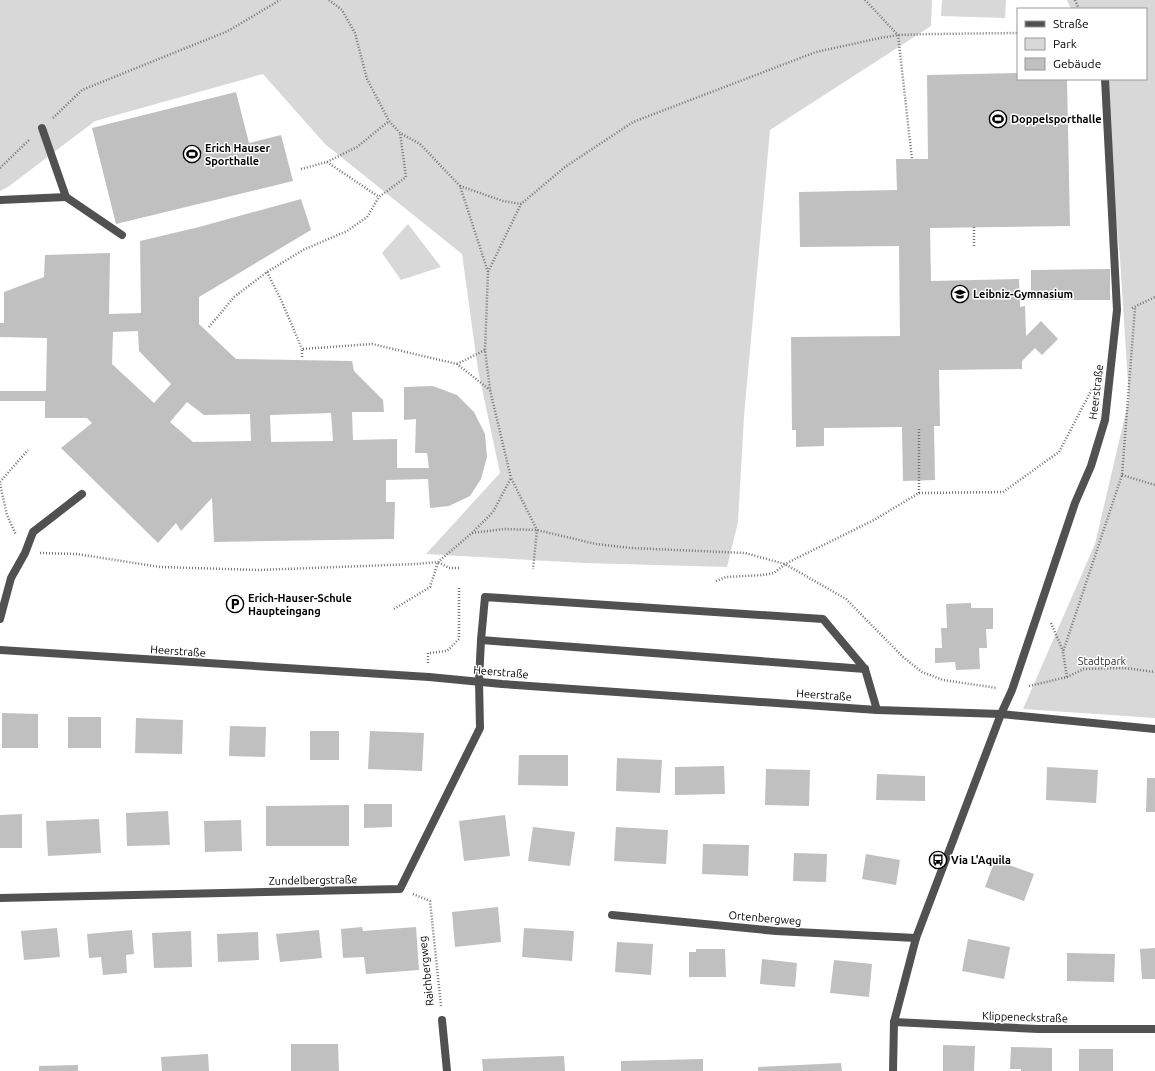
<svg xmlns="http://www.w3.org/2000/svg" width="1155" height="1071" font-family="Ubuntu,sans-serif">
<rect width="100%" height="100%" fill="#fff"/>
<!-- green -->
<g fill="#d8d8d8">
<path d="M 0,0 L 932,0 L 931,26 L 770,130 L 744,416 L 738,522 L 727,567 L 584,563 L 426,554 L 500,473 L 478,370 L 462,254 L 325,144 L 263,74 L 95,121 L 8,187 L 0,191 Z"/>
<path d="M 942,0 L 1006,0 L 1005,18 L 941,16 Z"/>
<path d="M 1067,0 L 1155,0 L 1155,718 L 1023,709 L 1095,544 L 1129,399 L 1120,258 L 1102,79 L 1146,79 L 1146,9 L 1071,9 Z"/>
<path d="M 408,224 L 441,267 L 401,280 L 382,253 Z"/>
</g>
<!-- building -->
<g fill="#c0c0c0" fill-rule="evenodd">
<path d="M 1018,73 L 1018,79 L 1067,79 L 1070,226 L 930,228 L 931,281 L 1019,279 L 1020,307 L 1025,306 L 1026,336 L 1041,321 L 1058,339 L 1042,355 L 1035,348 L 1022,361 L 1022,369 L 939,370 L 940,426 L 934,426 L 935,480 L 903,481 L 902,427 L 824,428 L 824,446 L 796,447 L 796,430 L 792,430 L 791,337 L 900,336 L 899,246 L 800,247 L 799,192 L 897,190 L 896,159 L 928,159 L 927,75 Z"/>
<path d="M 236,92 L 249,143 L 281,135 L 293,181 L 116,224 L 92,128 Z"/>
<path d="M 301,199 L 311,230 L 199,297 L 199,324 L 236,359 L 352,361 L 354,371 L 383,400 L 384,412 L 352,412 L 353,440 L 397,439 L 397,468 L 429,468 L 427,453 L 415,453 L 416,419 L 404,420 L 404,387 L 433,386 L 457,395 L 474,412 L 485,434 L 487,457 L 481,479 L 470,496 L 449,506 L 430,508 L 428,479 L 386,480 L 386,502 L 395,502 L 394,539 L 214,542 L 212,498 L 181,531 L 176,523 L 158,543 L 61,448 L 92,423 L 87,418 L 45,418 L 45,401 L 0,401 L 0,391 L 46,391 L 47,338 L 0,337 L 0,323 L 4,323 L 4,292 L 44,277 L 45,255 L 110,253 L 109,314 L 141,313 L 140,241 L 199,227 ZM 138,331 L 139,351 L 171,384 L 154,403 L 112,364 L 113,332 ZM 187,402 L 204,415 L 250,414 L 251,441 L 193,442 L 170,422 ZM 331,413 L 333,441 L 271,442 L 270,415 Z"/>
<path d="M 1110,269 L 1110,300 L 1031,300 L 1031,270 Z"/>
<path d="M 971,603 L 971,608 L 993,608 L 993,629 L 986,629 L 987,648 L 979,648 L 980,669 L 956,670 L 955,662 L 935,663 L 935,648 L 942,648 L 941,628 L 947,628 L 946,604 Z"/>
<path d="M 2,713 L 38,714 L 38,748 L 2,748 Z"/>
<rect x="68" y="717" width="33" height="31"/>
<path d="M 136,718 L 183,720 L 182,754 L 135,753 Z"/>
<path d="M 230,726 L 266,727 L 265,757 L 229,756 Z"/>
<rect x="310" y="731" width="29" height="29"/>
<path d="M 370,731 L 424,733 L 422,771 L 368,769 Z"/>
<path d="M 519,755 L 568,755 L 568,786 L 518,785 Z"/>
<path d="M 617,758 L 662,760 L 660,793 L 616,791 Z"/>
<path d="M 724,766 L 725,794 L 675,795 L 675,767 Z"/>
<path d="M 1047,767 L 1098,770 L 1096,803 L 1046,800 Z"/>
<path d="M 766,769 L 810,770 L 809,806 L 765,805 Z"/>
<path d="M 877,774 L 925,776 L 925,801 L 876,800 Z"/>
<path d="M 1147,778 L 1155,778 L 1155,812 L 1146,812 Z"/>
<path d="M 364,804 L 392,804 L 392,827 L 364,828 Z"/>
<path d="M 349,805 L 349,846 L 266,846 L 266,806 Z"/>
<path d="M 168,811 L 170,845 L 127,846 L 126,813 Z"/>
<path d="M 22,814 L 22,848 L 0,848 L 0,815 Z"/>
<path d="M 505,815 L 510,856 L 464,861 L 459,821 Z"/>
<path d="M 99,819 L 101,853 L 48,856 L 46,821 Z"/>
<path d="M 241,820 L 242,851 L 205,852 L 204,821 Z"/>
<path d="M 533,827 L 575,832 L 570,866 L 528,861 Z"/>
<path d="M 616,827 L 668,830 L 666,864 L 614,861 Z"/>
<path d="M 703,844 L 749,845 L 748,876 L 702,874 Z"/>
<path d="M 794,853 L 827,854 L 826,882 L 793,881 Z"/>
<path d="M 866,854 L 900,860 L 896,885 L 862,879 Z"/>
<path d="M 995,860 L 1034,874 L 1024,901 L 985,887 Z"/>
<path d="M 498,907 L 501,942 L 455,947 L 452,912 Z"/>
<path d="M 362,927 L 363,931 L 416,927 L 419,970 L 366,974 L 364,957 L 343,958 L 341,929 Z"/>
<path d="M 57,928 L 60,957 L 24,960 L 21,931 Z"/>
<path d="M 524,928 L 574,931 L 572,961 L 522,957 Z"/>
<path d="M 132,930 L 134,954 L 126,955 L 127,973 L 103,975 L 101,957 L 89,958 L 87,934 Z"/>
<path d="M 319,930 L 322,958 L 280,962 L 276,934 Z"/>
<path d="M 191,931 L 192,967 L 154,968 L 152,933 Z"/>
<path d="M 258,932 L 259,960 L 218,962 L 217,934 Z"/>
<path d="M 968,939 L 1010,947 L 1004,979 L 962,971 Z"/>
<path d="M 617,942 L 653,944 L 651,975 L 615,972 Z"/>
<path d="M 1155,948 L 1155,979 L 1142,979 L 1140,949 Z"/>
<path d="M 696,949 L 725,949 L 726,977 L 689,977 L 689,952 L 696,952 Z"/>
<path d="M 1067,953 L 1115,954 L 1114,982 L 1067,981 Z"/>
<path d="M 762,959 L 797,963 L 795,987 L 760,984 Z"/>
<path d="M 834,960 L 872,964 L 869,997 L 830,993 Z"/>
<path d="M 291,1044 L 338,1044 L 339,1071 L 291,1071 Z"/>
<path d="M 943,1045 L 975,1046 L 974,1071 L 943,1071 Z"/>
<path d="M 1011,1047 L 1052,1048 L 1052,1071 L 1021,1071 L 1021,1069 L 1010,1069 Z"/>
<rect x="1079" y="1049" width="34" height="22"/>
<path d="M 208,1054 L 209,1071 L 162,1071 L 161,1057 Z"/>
<path d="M 564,1056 L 565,1071 L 483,1071 L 482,1059 Z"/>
<path d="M 703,1059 L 703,1071 L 621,1071 L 621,1061 Z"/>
<path d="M 841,1063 L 842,1071 L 758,1071 L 758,1067 Z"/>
<path d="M 78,1065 L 78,1071 L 39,1071 L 39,1066 Z"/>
</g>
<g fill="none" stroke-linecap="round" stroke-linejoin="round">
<!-- path -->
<g stroke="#737373" stroke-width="2.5" stroke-dasharray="1 2" stroke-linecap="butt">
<path d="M 329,0 L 342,10 L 355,33 L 367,79 L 389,121 L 400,133 L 420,144 L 460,186 L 488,272 L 485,350"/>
<path d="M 865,0 L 898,35 L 912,159"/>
<path d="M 1075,0 L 1079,9"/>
<path d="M 53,118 L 82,90 L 228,31 L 280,0"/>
<path d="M 327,162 L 379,197"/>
<path d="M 0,168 L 30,139"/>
<path d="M 301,169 L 327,162 L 357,147 L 389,121"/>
<path d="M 460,186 L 503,201 L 521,204"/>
<path d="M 974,227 L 974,246"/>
<path d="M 267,272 L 282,302 L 302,349"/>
<path d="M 488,272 L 521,204 L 565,167 L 633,122 L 816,52 L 880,38 L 898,35 L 931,34 L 1018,33"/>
<path d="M 1132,308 L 1155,297"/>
<path d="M 209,327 L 234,297 L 267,272 L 303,250 L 347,231 L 367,217 L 379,197 L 406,177 L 400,133"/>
<path d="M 302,357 L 302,349 L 372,344 L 457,364 L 490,390"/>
<path d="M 457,364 L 485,350 L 490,390 L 511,478"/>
<path d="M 1122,475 L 1155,485"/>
<path d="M 0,482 L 28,450"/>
<path d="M 0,484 L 7,515 L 16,535"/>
<path d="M 919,493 L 919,427"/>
<path d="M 472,533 L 504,529 L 537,530 L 596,544 L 631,548 L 745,553 L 785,564 L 846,599 L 903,657 L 922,672 L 943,680 L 997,688"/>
<path d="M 40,553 L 77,554 L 160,567 L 259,570 L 416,564 L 438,562 L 472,533 L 493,512 L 511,478 L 537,530 L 533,569"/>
<path d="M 716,581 L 726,577 L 763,575 L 774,573 L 785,564 L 874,520 L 919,493 L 1003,492 L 1059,452 L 1092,389"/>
<path d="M 394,609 L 430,587 L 438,562 L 449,568 L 460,568"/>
<path d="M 1051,623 L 1063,651"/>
<path d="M 428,663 L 428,653 L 447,651 L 459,639 L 459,587"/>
<path d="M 1067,677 L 1063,652 L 1122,475 L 1135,308"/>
<path d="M 1029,686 L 1067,677 L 1084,669 L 1125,668 L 1155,672"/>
<path d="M 413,894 L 430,901 L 441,1006"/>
</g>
<!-- service -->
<g stroke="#515151" stroke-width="8">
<path d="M 66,197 L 122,235"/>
<path d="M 0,200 L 66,197 L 42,128"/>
<path d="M 0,619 L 11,578 L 25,553 L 33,532 L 82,494"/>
<path d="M 481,640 L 865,669"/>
<path d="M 479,681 L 481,640 L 485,597 L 823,619 L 865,669 L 877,710"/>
</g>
<!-- minor -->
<g stroke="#515151" stroke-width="8">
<path d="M 0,650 L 429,677 L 502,684 L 877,710 L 1001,714 L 1155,729"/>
<path d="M 0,898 L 400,889 L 480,728 L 479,681"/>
<path d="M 612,915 L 776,931 L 916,938"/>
<path d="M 442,1020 L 447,1071"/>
<path d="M 894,1022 L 1038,1029 L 1155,1029"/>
<path d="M 893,1071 L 894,1022 L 916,938 L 1001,714 L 1012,690 L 1075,503 L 1091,466 L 1105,420 L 1117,310 L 1105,79"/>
</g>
</g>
<!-- icons -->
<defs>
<symbol id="stadium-ring" viewBox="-11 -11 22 22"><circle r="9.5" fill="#fff" stroke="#000" stroke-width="1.5"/><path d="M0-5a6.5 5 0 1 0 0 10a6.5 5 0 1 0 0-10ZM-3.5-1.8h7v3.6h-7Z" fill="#000"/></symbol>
<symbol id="school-ring" viewBox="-11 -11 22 22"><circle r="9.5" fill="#fff" stroke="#000" stroke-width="1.5"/><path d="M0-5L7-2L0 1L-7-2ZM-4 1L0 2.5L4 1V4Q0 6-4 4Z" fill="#000"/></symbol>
<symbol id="parking-ring" viewBox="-11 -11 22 22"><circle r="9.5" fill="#fff" stroke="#000" stroke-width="1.5"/><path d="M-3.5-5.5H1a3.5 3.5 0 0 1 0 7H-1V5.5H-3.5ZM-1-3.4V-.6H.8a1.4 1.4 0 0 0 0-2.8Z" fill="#000"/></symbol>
<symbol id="bus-ring" viewBox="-11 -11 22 22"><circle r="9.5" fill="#fff" stroke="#000" stroke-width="1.5"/><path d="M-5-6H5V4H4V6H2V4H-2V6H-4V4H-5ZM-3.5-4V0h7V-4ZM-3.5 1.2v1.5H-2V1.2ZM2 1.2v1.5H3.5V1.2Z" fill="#000"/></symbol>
</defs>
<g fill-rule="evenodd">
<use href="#stadium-ring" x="988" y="109" width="20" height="20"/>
<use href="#stadium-ring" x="182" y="144" width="20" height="20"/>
<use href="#school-ring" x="950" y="284" width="20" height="20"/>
<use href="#parking-ring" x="225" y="594" width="20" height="20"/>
<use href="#bus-ring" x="928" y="850" width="20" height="20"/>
</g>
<g text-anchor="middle" stroke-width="3" stroke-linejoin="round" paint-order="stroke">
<!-- poi labels -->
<g font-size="11" font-weight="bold" fill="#000" stroke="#fff" text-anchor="start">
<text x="1011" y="123">Doppelsporthalle</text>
<text x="205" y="152">Erich Hauser<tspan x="205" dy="13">Sporthalle</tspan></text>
<text x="973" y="298">Leibniz-Gymnasium</text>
<text x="248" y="602">Erich-Hauser-Schule<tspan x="248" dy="13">Haupteingang</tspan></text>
<text x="951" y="864">Via L'Aquila</text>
</g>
<!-- street labels -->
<g font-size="11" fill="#000" stroke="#fff">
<text transform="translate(1096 392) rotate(-83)" y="4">Heerstraße</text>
<text transform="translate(178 651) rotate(4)" y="4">Heerstraße</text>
<text transform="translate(501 672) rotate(5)" y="4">Heerstraße</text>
<text transform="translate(824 695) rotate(4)" y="4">Heerstraße</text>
<text transform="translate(313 880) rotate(-1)" y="4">Zundelbergstraße</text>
<text transform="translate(765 918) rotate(5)" y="4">Ortenbergweg</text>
<text transform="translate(426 971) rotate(-96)" y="4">Raichbergweg</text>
<text transform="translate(1025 1017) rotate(2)" y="4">Klippeneckstraße</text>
</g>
<!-- park labels -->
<g font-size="11" fill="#2f2f2f" stroke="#fff">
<text x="1102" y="665">Stadtpark</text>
</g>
</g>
<!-- legend -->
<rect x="1017" y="8" width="130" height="72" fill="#ffffff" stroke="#999999"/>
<rect x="1025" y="21" width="20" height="6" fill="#515151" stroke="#999999"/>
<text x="1053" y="28" font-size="12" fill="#000000">Straße</text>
<rect x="1025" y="38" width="20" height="12" fill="#d8d8d8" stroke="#999999"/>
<text x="1053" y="48" font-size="12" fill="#000000">Park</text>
<rect x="1025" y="58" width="20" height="12" fill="#c0c0c0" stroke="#999999"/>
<text x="1053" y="68" font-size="12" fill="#000000">Gebäude</text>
</svg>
